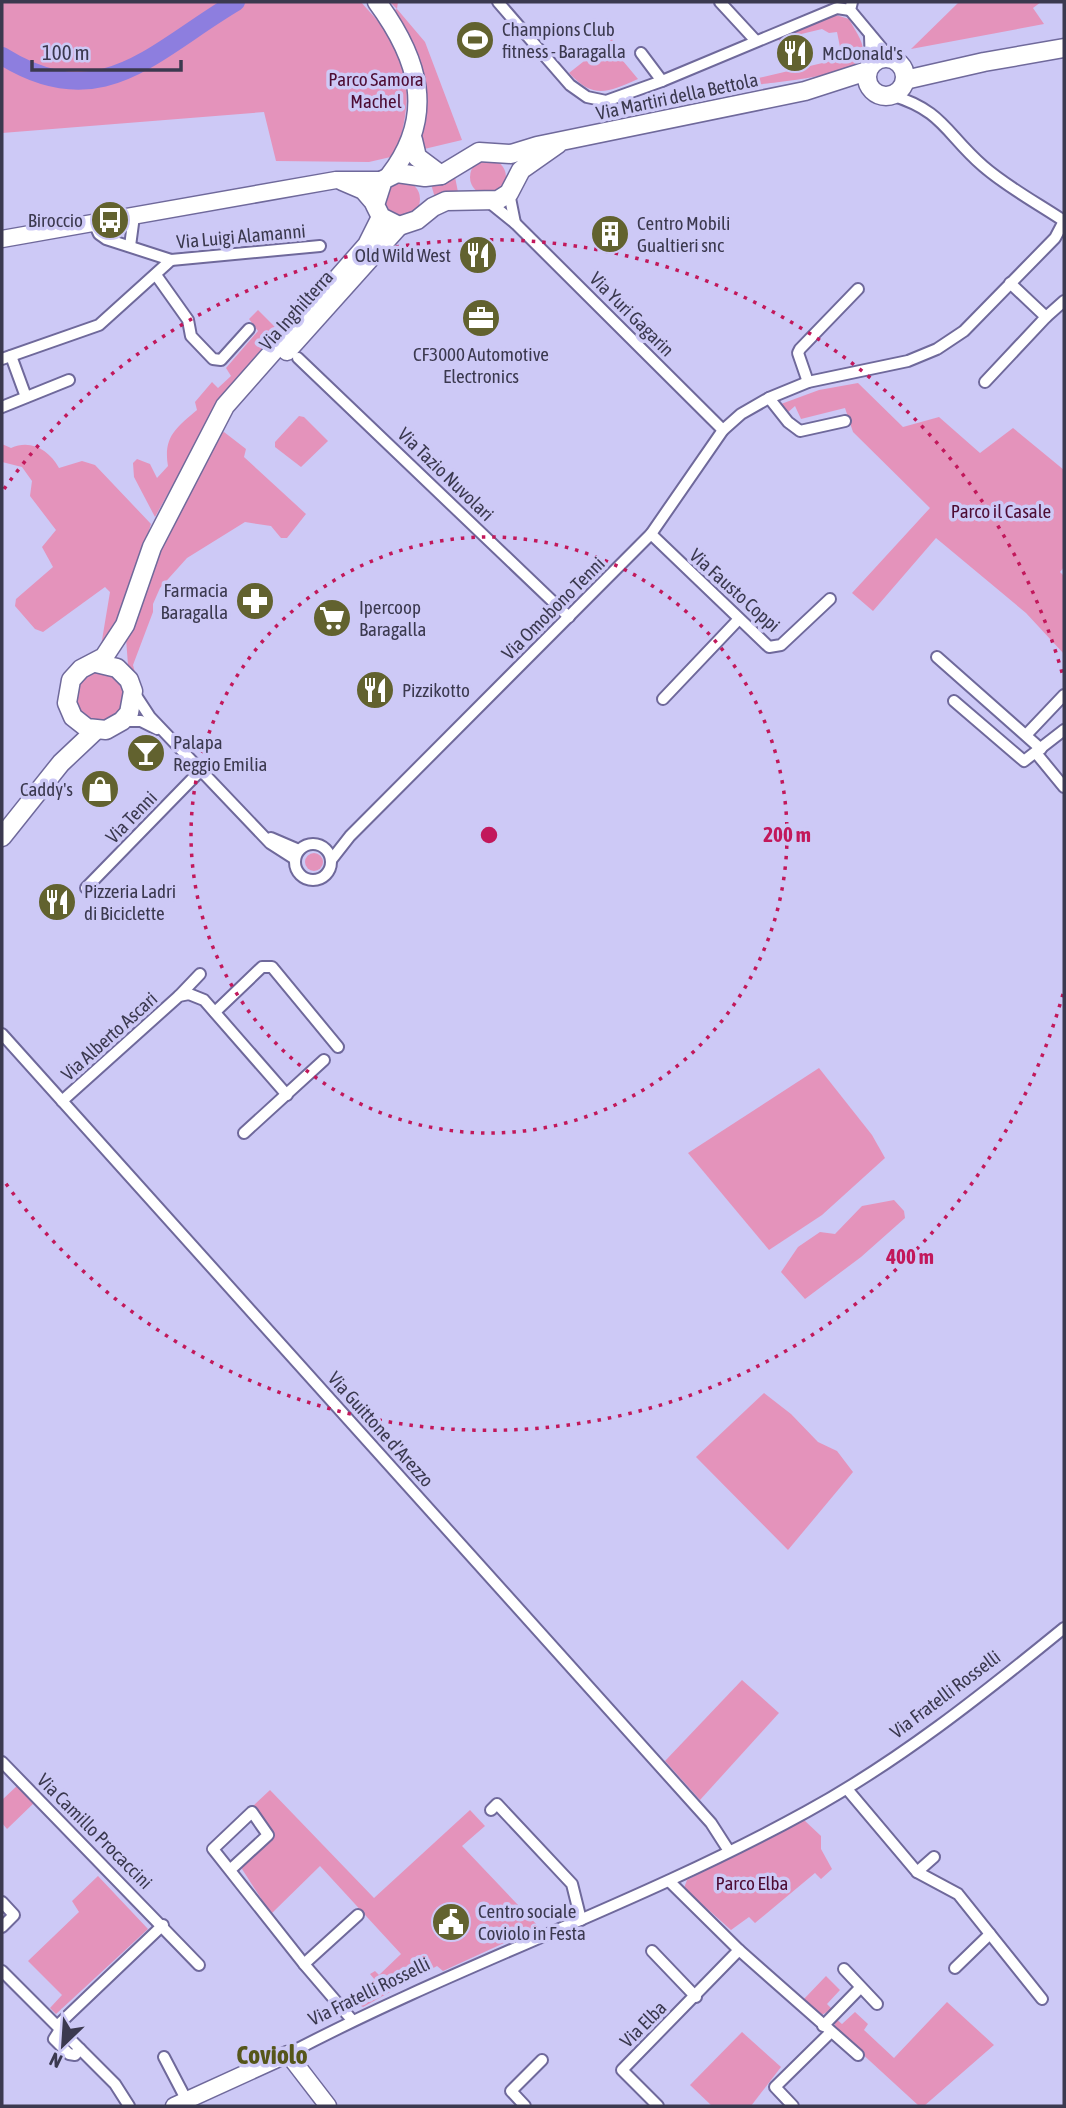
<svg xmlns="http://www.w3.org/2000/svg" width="1066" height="2108" font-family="'Asap Condensed',sans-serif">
<rect width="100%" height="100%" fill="#cdc9f6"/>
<!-- green -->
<g fill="#e493bb">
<path d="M 2,2 L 361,2 C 371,14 384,26 392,40 C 414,76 408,119 395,156 L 369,162 L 276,161 L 264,112 L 2,133 Z"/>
<path d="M 390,2 L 398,2 L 397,9 L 425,42 L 462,140 L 420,150 L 421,131 L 391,11 L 397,9 Z"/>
<path d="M 959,2 L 1041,2 L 1033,8 L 1044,24 L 911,49 Z"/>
<path d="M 836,15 L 849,19 C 854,29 865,43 863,54 C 858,76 776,82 755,85 L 754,79 L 831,61 L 833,54 L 841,52 L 837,32 L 829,33 L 822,29 L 793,36 L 780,44 L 778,37 Z"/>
<path d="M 612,39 L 623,61 L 638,79 C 608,92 594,100 569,73 Z"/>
<circle cx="488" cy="177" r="18"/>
<path d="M 455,177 L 458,192 L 435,198 L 431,184 Z"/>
<circle cx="402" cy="199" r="18"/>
<path d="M 258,310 L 278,330 L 222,396 L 155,517 L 134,477 L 133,463 L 137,459 L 150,464 L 157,478 L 168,466 C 163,437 176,428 197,410 L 195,402 L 212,382 L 218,388 L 231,376 L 226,368 L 258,331 L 249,319 Z"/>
<path d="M 858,383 L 903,427 L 939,417 L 980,453 L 1013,428 L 1064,470 L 1064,567 L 1060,572 L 1064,576 L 1064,654 L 1026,613 L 936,538 L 873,611 L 852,593 L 930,508 L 853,432 L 845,408 L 801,419 L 795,406 L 786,414 L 781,404 L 819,390 Z"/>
<path d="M 299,416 L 304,417 L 328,441 L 301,467 L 275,447 L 275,442 Z"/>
<path d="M 224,432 L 246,449 L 244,457 L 306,514 L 287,538 L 281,538 L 271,526 L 245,522 L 187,558 L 160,588 L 153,604 L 153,612 L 133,665 L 139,688 L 128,665 L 126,638 L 156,553 L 220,433 Z"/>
<path d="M 2,444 L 11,448 C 31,439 49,450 59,468 L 82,461 L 95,465 L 151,524 L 120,623 L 101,646 L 110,592 L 105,587 L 43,632 L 35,629 L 15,606 L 16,599 L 53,567 L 42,547 L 56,530 L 30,496 L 32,481 L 22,467 L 2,462 Z"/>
<circle cx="100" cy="697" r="25"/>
<circle cx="314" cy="862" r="9"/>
<path d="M 819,1068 L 872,1135 L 885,1158 L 822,1215 L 769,1250 L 688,1153 Z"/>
<path d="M 894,1200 L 904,1211 L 905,1218 L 861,1257 L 805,1299 L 781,1272 L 798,1247 L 820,1232 L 835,1234 L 862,1206 Z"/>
<path d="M 764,1393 L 791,1414 L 818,1442 L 837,1451 L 853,1472 L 788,1550 L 696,1457 Z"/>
<path d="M 742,1680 L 779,1713 L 700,1800 L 665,1761 Z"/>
<path d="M 19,1784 L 36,1801 L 7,1829 L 2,1823 L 2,1800 Z"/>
<path d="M 270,1790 L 374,1898 L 470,1810 L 485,1826 L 462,1846 L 539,1927 L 443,1971 L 437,1966 L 363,2007 L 351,2001 L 375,1980 L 370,1974 L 375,1971 L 379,1975 L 401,1954 L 320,1866 L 271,1914 L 242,1869 L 243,1864 L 273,1837 L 270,1826 L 252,1807 Z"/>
<path d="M 804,1820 L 821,1836 L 821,1849 L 832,1869 L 821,1879 L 815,1873 L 755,1923 L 749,1917 L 731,1930 L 684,1888 L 687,1880 Z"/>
<path d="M 98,1876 L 148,1929 L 56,2014 L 50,2008 L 62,1995 L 28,1961 L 79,1912 L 72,1901 Z"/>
<path d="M 826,1976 L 840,1990 L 827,2004 L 832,2009 L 822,2015 L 804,1999 Z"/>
<path d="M 947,2002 L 994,2045 L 924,2106 L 919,2106 L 834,2028 L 836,2019 L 842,2024 L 855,2012 L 868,2024 L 864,2030 L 894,2058 Z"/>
<path d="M 742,2032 L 781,2067 L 751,2106 L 712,2106 L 690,2085 Z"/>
</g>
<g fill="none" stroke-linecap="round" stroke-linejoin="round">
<!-- river -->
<path stroke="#8d7edf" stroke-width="18" d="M 2,56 C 101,118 153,51 236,2"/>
<defs>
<g id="street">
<path d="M 498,2 L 570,85 L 587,97 L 606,101 L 662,81 L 837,8 L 850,10"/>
<path d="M 720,2 L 756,41"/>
<path d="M 852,2 L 850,10 L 890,58"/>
<path d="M 870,36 L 871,64"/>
<path d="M 641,53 L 662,81"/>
<path d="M 891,95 C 944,111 945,133 983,166 C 1007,187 1037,203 1064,221"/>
<path d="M 509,193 L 515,223"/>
<path d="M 489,202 L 515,223 L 723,430"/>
<path d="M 94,223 L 99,234 L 106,239 L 171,260 L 320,246"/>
<path d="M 130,246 L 134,216"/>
<path d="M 156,275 L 188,320 L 191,336 L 213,359 L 221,360 L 249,329"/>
<path d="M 1046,317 L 1064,301"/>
<path d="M 11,356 L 26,397"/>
<path d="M 298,358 L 569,617"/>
<path d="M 2,359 L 99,325 L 171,260"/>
<path d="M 808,382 L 798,353 L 800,349 L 858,289"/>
<path d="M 985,382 L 1046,317 L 1010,283"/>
<path d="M 769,398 L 788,422 L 800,431 L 845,421"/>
<path d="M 2,407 L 69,380"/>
<path d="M 651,534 L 769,647 L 781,645 L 830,599"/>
<path d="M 937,657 L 1041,749"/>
<path d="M 133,691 L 150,717 L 270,843 L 295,859"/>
<path d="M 663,699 L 738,620"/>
<path d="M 954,701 L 1024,761 L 1064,730"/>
<path d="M 122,721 L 141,721 L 157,729"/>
<path d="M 1027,734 L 1064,695"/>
<path d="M 1036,753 L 1064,787"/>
<path d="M 271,838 L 299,850"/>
<circle cx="313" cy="862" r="18"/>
<path d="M 332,859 L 350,836 L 651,534 L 723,430 L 741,414 L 769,398 L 808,382 L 908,361 L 937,349 L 964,331 L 1055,238 L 1064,221"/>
<path d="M 86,888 L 201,770"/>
<path d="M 179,996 L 200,974"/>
<path d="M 215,1012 L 262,967 L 272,967 L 338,1047"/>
<path d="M 2,1034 L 711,1823 L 729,1851"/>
<path d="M 62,1101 L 179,996 L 189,994 L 204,1000 L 287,1095"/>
<path d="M 244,1133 L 324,1060"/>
<path d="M 2,1762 L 199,1965"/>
<path d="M 847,1789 L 917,1872 L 958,1894 L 1042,1999"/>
<path d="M 491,1810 L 497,1804 L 572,1884 L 581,1920"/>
<path d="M 230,1870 L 268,1835 L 252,1812 L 213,1849 L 304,1964 L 352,2020"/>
<path d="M 917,1872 L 934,1857"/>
<path d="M 669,1881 L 739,1950 L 858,2055"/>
<path d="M 2,1902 L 14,1915 L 2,1927"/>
<path d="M 652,1951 L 696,1997"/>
<path d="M 304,1964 L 358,1915"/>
<path d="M 955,1968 L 990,1934"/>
<path d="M 844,1969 L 877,2004"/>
<path d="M 2,1971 L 115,2084 L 129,2106"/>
<path d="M 58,2025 L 163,1925"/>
<path d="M 823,2026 L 860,1988"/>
<path d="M 61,2028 L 54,2039 L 69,2054 L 75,2055 L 80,2049"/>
<path d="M 288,2054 C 457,1965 639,1904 806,1812 C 899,1761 982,1695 1064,1628"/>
<path d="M 164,2057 L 187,2101"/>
<path d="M 525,2106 L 511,2091 L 542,2060"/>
<path d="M 658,2106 L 622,2070 L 739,1950"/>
<path d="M 793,2106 L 775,2087 L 830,2033"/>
</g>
<g id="secondary">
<path d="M 342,182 L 363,191 L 375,205"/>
<path d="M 2,239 L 336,180 L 383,180"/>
<path d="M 174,2106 L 288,2054 L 328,2106"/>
</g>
<g id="primary">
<path d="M 377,2 C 419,59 436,115 390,175"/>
<circle cx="886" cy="77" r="19"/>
<path d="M 905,80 L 984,62 L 1064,48"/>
<path d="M 413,140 L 417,157 L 441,175"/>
<path d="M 558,144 L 521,170 L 509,193 L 498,200 L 446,201 L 433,207 L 417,220 L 399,226 L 381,217 L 375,205 L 383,180 L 397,173 L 425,177 L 441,175 L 479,152 L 511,154 L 537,146 L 805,91 L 867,71"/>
<path d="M 287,351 L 399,226"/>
<path d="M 96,663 L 117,668 L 129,680 L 133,691 L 129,713 L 122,721 L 106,730 L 87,728 L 73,717 L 67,703 L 71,680 L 81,669 L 104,657 L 125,625 L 152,547 L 225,406 L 367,245 L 381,217"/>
<path d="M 2,837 L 61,763 L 96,730"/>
</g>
</defs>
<!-- street casing -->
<use href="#street" stroke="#6f699b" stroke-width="14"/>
<!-- secondary casing -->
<use href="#secondary" stroke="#6f699b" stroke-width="19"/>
<!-- primary casing -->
<use href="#primary" stroke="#6f699b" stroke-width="21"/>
<!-- street -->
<use href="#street" stroke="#fff" stroke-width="10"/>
<!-- secondary -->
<use href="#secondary" stroke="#fff" stroke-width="16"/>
<!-- primary -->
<use href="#primary" stroke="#fff" stroke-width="18"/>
</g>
<!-- distance rings -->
<g fill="none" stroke="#c2185b" stroke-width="3.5" stroke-dasharray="3.5 7">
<circle cx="489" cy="835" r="298"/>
<path d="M1063 994A596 596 0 0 1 4 1181M4 489A596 596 0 0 1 1063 676"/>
</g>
<!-- icons -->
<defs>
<symbol id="stadium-disc" viewBox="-11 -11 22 22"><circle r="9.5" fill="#62622f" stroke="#cdc9f6"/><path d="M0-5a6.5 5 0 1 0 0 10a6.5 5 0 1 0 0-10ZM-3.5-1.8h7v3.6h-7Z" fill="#fff"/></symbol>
<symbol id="restaurant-disc" viewBox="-11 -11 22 22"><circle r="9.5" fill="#62622f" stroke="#cdc9f6"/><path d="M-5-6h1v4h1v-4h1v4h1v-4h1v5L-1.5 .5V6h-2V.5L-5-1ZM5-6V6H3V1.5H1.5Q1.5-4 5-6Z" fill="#fff"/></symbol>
<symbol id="bus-disc" viewBox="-11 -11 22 22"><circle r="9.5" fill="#62622f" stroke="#cdc9f6"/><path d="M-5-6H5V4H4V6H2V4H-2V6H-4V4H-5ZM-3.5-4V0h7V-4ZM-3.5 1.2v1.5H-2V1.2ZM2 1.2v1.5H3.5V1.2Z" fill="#fff"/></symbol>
<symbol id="building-disc" viewBox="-11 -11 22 22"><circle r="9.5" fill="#62622f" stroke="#cdc9f6"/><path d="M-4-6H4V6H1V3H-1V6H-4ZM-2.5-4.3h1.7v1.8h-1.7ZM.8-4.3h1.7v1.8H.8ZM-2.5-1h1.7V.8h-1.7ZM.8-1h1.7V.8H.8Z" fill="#fff"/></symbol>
<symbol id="office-disc" viewBox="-11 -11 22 22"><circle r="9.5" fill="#62622f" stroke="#cdc9f6"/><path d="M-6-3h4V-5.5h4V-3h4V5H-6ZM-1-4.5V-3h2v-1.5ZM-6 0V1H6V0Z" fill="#fff"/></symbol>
<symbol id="pharmacy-disc" viewBox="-11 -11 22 22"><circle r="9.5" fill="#62622f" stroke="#cdc9f6"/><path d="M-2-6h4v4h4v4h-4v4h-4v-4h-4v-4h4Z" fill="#fff"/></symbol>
<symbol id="supermarket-disc" viewBox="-11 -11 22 22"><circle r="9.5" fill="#62622f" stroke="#cdc9f6"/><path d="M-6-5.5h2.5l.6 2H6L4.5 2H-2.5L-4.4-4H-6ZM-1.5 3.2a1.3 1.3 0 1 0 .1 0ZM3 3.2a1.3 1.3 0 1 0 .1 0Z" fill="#fff"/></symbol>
<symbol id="bar-disc" viewBox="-11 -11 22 22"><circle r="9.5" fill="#62622f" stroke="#cdc9f6"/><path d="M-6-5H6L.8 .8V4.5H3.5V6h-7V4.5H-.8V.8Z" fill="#fff"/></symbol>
<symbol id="shop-disc" viewBox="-11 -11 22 22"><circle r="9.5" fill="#62622f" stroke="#cdc9f6"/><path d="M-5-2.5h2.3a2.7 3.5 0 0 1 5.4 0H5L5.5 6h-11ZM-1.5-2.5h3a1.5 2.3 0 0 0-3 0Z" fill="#fff"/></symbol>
<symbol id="civic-disc" viewBox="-11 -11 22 22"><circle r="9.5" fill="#62622f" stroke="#cdc9f6"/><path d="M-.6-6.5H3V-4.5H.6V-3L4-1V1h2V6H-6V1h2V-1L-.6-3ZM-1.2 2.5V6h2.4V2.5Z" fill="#fff"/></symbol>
</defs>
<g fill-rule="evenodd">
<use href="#stadium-disc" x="453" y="18" width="44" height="44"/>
<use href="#restaurant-disc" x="773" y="31" width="44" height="44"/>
<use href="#bus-disc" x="88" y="198" width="44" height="44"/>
<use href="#building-disc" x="588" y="212" width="44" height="44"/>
<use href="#restaurant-disc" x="456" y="233" width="44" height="44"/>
<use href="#office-disc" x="459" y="296" width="44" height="44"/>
<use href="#pharmacy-disc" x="233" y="579" width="44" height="44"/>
<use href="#supermarket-disc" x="310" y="596" width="44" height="44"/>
<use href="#restaurant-disc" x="353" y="668" width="44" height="44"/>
<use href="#bar-disc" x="124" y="731" width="44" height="44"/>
<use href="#shop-disc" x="78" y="767" width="44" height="44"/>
<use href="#restaurant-disc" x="35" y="880" width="44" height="44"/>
<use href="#civic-disc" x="429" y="1900" width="44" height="44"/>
</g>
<g text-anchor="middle" stroke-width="7" stroke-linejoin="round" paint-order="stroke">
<!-- poi labels -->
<g font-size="19" fill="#3b394f" stroke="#cdc9f6" text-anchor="start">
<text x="502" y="36">Champions Club<tspan x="502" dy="22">fitness - Baragalla</tspan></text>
<text x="822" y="60">McDonald's</text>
<text x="83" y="227" text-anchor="end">Biroccio</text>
<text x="637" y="230">Centro Mobili<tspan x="637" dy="22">Gualtieri snc</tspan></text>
<text x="451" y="262" text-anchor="end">Old Wild West</text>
<text x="481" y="361" text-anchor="middle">CF3000 Automotive<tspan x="481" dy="22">Electronics</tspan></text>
<text x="228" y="597" text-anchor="end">Farmacia<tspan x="228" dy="22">Baragalla</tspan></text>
<text x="359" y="614">Ipercoop<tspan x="359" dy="22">Baragalla</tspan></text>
<text x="402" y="697">Pizzikotto</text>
<text x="173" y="749">Palapa<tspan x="173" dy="22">Reggio Emilia</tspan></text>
<text x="73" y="796" text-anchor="end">Caddy's</text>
<text x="84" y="898">Pizzeria Ladri<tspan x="84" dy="22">di Biciclette</tspan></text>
<text x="478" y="1918">Centro sociale<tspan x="478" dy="22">Coviolo in Festa</tspan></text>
</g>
<!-- park labels -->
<g font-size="19" fill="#4d0c33" stroke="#cdc9f6">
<text x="376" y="86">Parco Samora<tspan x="376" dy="22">Machel</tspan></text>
<text x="1001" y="518">Parco il Casale</text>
<text x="752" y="1890">Parco Elba</text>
</g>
<!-- street labels -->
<g font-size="19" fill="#3b394f" stroke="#cdc9f6">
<text transform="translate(677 96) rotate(-12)" y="7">Via Martiri della Bettola</text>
<text transform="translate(241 236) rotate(-5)" y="7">Via Luigi Alamanni</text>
<text transform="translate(296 310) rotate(-48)" y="7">Via Inghilterra</text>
<text transform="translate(632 314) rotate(45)" y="7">Via Yuri Gagarin</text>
<text transform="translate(446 474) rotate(44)" y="7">Via Tazio Nuvolari</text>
<text transform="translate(735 590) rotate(42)" y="7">Via Fausto Coppi</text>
<text transform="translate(553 608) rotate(-45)" y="7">Via Omobono Tenni</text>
<text transform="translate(131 817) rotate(-46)" y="7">Via Tenni</text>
<text transform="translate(109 1036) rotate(-42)" y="7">Via Alberto Ascari</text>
<text transform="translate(381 1429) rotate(48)" y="7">Via Guittone d'Arezzo</text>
<text transform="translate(945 1694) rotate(-37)" y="7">Via Fratelli Rosselli</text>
<text transform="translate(95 1831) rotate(45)" y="7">Via Camillo Procaccini</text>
<text transform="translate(369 1991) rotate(-26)" y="7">Via Fratelli Rosselli</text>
<text transform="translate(643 2024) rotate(-45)" y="7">Via Elba</text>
</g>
<!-- district labels -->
<g font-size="26" font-weight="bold" fill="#56561a" stroke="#cdc9f6">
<text x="272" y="2064">Coviolo</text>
</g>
</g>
<circle cx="489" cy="835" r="10" fill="#c2185b" stroke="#cdc9f6" stroke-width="3.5"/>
<g font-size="21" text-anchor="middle" font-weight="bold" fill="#c2185b" stroke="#cdc9f6" stroke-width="7" stroke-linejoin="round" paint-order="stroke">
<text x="787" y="842">200 m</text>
<text x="910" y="1264">400 m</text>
</g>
<!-- border -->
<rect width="1066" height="2108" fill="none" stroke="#3b394f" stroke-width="7"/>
<!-- north arrow -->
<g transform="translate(63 2045) rotate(205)" stroke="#cdc9f6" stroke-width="5" paint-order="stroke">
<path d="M0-5L12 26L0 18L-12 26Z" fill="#3b394f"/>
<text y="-10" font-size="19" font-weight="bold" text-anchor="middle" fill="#3b394f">N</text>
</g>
<!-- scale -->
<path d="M32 60v10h149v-10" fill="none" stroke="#3b394f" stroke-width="3.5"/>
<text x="42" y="60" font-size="21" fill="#3b394f" stroke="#cdc9f6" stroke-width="5" paint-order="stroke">100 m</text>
</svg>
